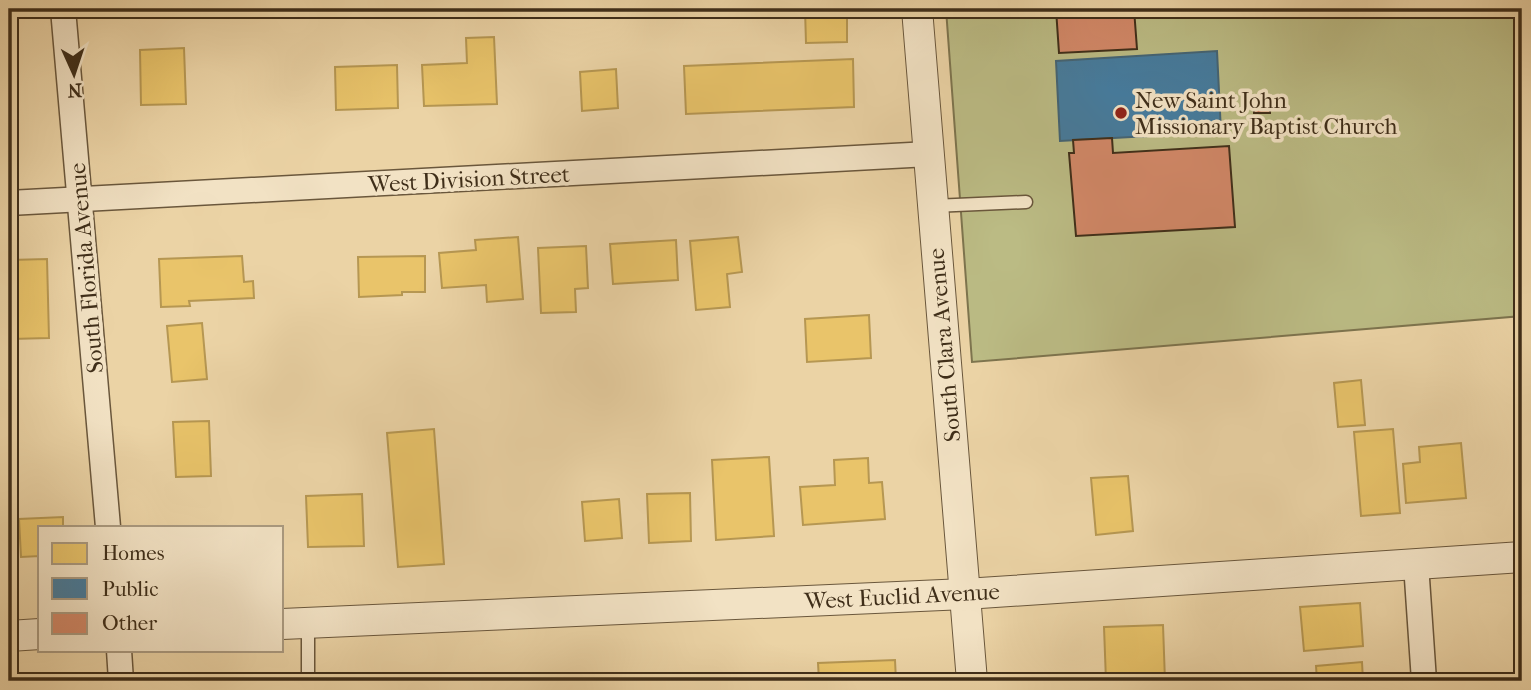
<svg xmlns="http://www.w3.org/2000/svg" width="1531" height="690" font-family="'IM FELL French Canon',serif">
<rect width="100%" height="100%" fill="#ebd3a5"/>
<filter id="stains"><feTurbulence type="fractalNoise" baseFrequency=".00286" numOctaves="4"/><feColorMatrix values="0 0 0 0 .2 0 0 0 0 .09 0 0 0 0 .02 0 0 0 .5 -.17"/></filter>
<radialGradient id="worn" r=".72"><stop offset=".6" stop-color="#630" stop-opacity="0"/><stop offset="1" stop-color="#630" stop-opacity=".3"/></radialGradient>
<!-- green -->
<path fill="#bbbb84" stroke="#7d744e" stroke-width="2" d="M 946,9 L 1522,9 L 1522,316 L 972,362 Z"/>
<!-- homes -->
<g fill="#e9c46a" stroke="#b69752" stroke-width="2">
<path d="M 805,9 L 847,9 L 847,42 L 806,43 Z"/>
<path d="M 494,37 L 497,104 L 424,106 L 422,65 L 467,63 L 466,38 Z"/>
<path d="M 184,48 L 186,104 L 141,105 L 140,50 Z"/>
<path d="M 853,59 L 854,107 L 686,114 L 684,66 Z"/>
<path d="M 397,65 L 398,108 L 336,110 L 335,67 Z"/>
<path d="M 616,69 L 618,108 L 582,111 L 580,72 Z"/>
<path d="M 518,237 L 523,299 L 487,302 L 486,285 L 442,288 L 439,253 L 476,250 L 475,240 Z"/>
<path d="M 738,237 L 742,272 L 727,274 L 730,307 L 696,310 L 690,241 Z"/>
<path d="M 676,240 L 678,280 L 613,284 L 610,244 Z"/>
<path d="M 586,246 L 588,288 L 575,289 L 576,312 L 541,313 L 538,248 Z"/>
<path d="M 242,256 L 244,282 L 253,281 L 254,298 L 189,301 L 190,306 L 161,307 L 159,259 Z"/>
<path d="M 425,256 L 425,292 L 402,292 L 402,295 L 359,297 L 358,257 Z"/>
<path d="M 47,259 L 49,338 L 11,339 L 10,260 Z"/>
<path d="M 869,315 L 871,358 L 807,362 L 805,319 Z"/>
<path d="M 202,323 L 207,379 L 172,382 L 167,326 Z"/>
<path d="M 1361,380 L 1365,425 L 1338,427 L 1334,383 Z"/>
<path d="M 209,421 L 211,476 L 176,477 L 173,422 Z"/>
<path d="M 434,429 L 444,564 L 398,567 L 387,433 Z"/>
<path d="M 1393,429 L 1400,513 L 1361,516 L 1354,432 Z"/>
<path d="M 1461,443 L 1466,498 L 1406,503 L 1403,464 L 1420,462 L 1419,447 Z"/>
<path d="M 769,457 L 774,536 L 716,540 L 712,460 Z"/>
<path d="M 868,458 L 869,483 L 882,482 L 885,519 L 803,525 L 800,487 L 835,485 L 834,460 Z"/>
<path d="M 1128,476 L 1133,531 L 1096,535 L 1091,478 Z"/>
<path d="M 690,493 L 691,541 L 649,543 L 647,494 Z"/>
<path d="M 362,494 L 364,546 L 308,547 L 306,496 Z"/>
<path d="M 619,499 L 622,538 L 585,541 L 582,502 Z"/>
<path d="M 63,517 L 63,527 L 40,527 L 40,564 L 40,556 L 21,557 L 19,519 Z"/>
<path d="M 1360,603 L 1363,646 L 1304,651 L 1300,607 Z"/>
<path d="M 1163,625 L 1165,681 L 1106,681 L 1104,627 Z"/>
<path d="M 895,660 L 896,681 L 819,681 L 818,663 Z"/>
<path d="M 1362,662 L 1363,681 L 1317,681 L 1316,666 Z"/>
<path d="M 437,677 L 438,681 L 369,681 L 369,679 Z"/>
</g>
<!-- public -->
<path fill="#457b9d" stroke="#436475" stroke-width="2" d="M 1217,51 L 1221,132 L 1060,141 L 1056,61 Z"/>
<!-- building -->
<g fill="#d28868" stroke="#3f2e19" stroke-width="2">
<path d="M 1056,9 L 1134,9 L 1137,49 L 1059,53 Z"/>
<rect x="1254" y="102" width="16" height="11"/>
<path d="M 1112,138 L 1113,153 L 1229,146 L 1235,227 L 1076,236 L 1069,153 L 1074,153 L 1073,140 Z"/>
</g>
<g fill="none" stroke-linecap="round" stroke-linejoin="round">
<defs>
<g id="service">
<path d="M 933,206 L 1026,202"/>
<path d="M 308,681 L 308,623"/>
</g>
<g id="minor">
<path d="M 63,9 L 108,527"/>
<path d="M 9,203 L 929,154"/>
<path d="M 1416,564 L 1424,681"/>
<path d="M 119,650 L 121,681"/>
</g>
<g id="tertiary">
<path d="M 917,9 L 972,681"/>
<path d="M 282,624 L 965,594 L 1522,557"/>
<path d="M 9,636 L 40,634"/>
</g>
</defs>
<!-- service casing -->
<use href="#service" stroke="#6a573c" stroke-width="15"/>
<!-- minor casing -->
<use href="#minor" stroke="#6a573c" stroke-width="27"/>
<!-- tertiary casing -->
<use href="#tertiary" stroke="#6a573c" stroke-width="32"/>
<!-- service -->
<use href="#service" stroke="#f2e2c4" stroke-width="12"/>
<!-- minor -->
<use href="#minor" stroke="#f2e2c4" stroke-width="24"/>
<!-- tertiary -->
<use href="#tertiary" stroke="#f2e2c4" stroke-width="30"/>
</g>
<!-- markers -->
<circle fill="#8f2418" stroke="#f2e2c4" stroke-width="2.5" cx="1121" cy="113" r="7"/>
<g text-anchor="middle" stroke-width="7" stroke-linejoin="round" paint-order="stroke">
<!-- poi labels -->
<g font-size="23" fill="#3f2e19" stroke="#f2e2c4" text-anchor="start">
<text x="1135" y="108">New Saint John<tspan x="1135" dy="26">Missionary Baptist Church</tspan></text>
</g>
<!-- street labels -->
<g font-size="23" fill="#3f2e19" stroke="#f2e2c4">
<text transform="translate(469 179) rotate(-3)" y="8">West Division Street</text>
<text transform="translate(86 268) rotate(-95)" y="8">South Florida Avenue</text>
<text transform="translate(944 345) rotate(-95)" y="8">South Clara Avenue</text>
<text transform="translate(902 596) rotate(-3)" y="8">West Euclid Avenue</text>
</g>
</g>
<!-- margin -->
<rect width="1531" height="690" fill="none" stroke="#ebd3a5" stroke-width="35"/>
<rect x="10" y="10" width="1510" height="669" fill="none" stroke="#3f2e19" stroke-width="3.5"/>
<rect x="18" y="18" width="1496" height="655" fill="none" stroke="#3f2e19" stroke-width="2"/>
<!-- legend -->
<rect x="38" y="526" width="245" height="126" fill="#f2e2c4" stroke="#aa9a80" stroke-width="2"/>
<rect x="52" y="543" width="35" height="21" fill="#e9c46a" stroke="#aa9a80" stroke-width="2"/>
<text x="102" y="560" font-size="21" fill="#3f2e19">Homes</text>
<rect x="52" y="578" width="35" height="21" fill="#457b9d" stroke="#aa9a80" stroke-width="2"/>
<text x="102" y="596" font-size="21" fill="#3f2e19">Public</text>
<rect x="52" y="613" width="35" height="21" fill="#d28868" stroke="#aa9a80" stroke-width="2"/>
<text x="102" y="630" font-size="21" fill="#3f2e19">Other</text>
<!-- north arrow -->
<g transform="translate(74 74) rotate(177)" stroke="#f2e2c4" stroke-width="5" paint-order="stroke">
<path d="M0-5L12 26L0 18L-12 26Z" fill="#3f2e19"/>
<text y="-10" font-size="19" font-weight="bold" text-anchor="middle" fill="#3f2e19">N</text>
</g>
<rect width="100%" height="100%" filter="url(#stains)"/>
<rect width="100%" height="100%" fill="url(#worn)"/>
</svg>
